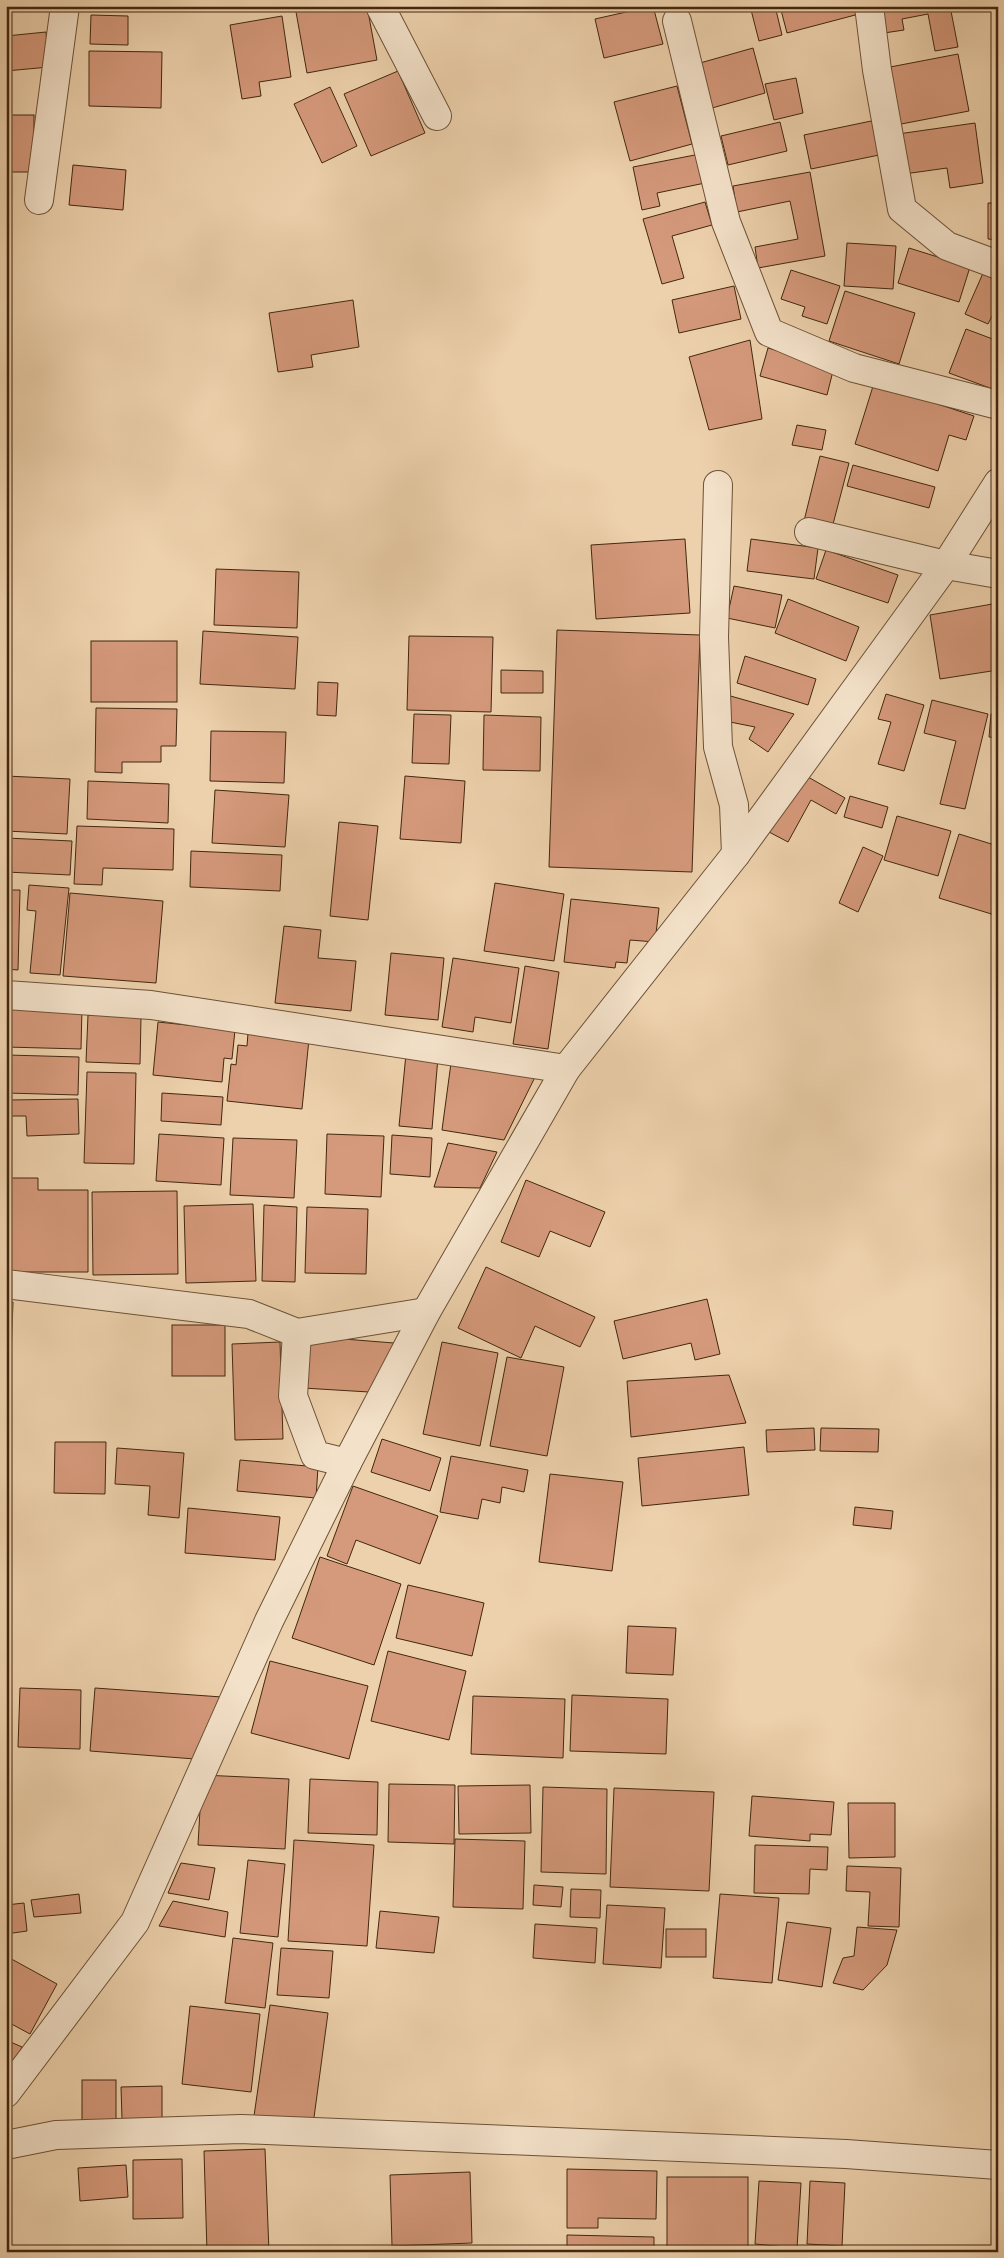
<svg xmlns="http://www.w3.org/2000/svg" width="1004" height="2258" font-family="'IM FELL French Canon',serif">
<rect width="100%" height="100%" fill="#edd1ac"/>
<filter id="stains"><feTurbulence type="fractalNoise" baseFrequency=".004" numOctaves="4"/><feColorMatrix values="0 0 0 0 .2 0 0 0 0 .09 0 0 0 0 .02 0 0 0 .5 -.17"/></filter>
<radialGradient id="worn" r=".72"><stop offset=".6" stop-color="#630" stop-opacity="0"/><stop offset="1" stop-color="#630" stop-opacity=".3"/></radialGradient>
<!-- building -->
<g fill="#d5997b" stroke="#42270f">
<path d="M 327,6 L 367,6 L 377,60 L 307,73 L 296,12 Z"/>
<path d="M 653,6 L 663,44 L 604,58 L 595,19 Z"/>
<path d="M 750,6 L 775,6 L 782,35 L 759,41 Z"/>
<path d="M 795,6 L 857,6 L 859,14 L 787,33 L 781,10 Z"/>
<path d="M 879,6 L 950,6 L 958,47 L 935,51 L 928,14 L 902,19 L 904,30 L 884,33 Z"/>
<path d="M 91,15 L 128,16 L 128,45 L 90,44 Z"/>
<path d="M 282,16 L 291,77 L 259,82 L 261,96 L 242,99 L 230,25 Z"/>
<path d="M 46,32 L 49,67 L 6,71 L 6,36 Z"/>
<path d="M 753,48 L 765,93 L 712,108 L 700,63 Z"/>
<path d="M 89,51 L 162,52 L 161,108 L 89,106 Z"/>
<path d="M 958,54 L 969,111 L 896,125 L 885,68 Z"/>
<path d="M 398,71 L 425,133 L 371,156 L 344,94 Z"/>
<path d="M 796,78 L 803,113 L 774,120 L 765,84 Z"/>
<path d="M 677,86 L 692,144 L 630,161 L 614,102 Z"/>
<path d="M 330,87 L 357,146 L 322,163 L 294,104 Z"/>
<rect x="6" y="115" width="28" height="57"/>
<path d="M 876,120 L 884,154 L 811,169 L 804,135 Z"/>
<path d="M 780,122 L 787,151 L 728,165 L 721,136 Z"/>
<path d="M 975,123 L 983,183 L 950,188 L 947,168 L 904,174 L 898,134 Z"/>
<path d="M 700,154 L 705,183 L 657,193 L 660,206 L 642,210 L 633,167 Z"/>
<path d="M 73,165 L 126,170 L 123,210 L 69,205 Z"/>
<path d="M 810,172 L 825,256 L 758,268 L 755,247 L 798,239 L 790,201 L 737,212 L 733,186 Z"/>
<path d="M 705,202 L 712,225 L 672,236 L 684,278 L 662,284 L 643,219 Z"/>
<path d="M 988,203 L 998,203 L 998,240 L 988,239 Z"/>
<path d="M 847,243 L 896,246 L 893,289 L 844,286 Z"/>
<path d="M 909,248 L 970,267 L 959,302 L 898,283 Z"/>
<path d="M 791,270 L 840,286 L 827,324 L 802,316 L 805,307 L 781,299 Z"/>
<path d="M 984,271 L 998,277 L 998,304 L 988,324 L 965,314 Z"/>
<path d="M 734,286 L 741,319 L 679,333 L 672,300 Z"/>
<path d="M 845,291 L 915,313 L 899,364 L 829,341 Z"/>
<path d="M 353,300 L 359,347 L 311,355 L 313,367 L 278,372 L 269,313 Z"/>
<path d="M 966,329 L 998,341 L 998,391 L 949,373 Z"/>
<path d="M 750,340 L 762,419 L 709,430 L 689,357 Z"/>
<path d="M 768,348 L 834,367 L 827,395 L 760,376 Z"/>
<path d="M 874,383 L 974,416 L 966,440 L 949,435 L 938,471 L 855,444 Z"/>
<path d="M 797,425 L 826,430 L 822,450 L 792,445 Z"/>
<path d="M 820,456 L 849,463 L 832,528 L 804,521 Z"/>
<path d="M 853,465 L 935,487 L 929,508 L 847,486 Z"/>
<path d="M 685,539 L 690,613 L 596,619 L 591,545 Z"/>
<path d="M 751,539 L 818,548 L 814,579 L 747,571 Z"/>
<path d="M 826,550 L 898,575 L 888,603 L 816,579 Z"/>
<path d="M 216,569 L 299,572 L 297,628 L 214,625 Z"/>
<path d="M 734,586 L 782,595 L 775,628 L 727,618 Z"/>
<path d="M 788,599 L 859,627 L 846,661 L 775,633 Z"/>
<path d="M 998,603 L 998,670 L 940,679 L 930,615 Z"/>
<path d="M 557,630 L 700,635 L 692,872 L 549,867 Z"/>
<path d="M 203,631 L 298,637 L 295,689 L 200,684 Z"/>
<path d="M 409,636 L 493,637 L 491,712 L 407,710 Z"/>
<rect x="91" y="641" width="86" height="61"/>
<path d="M 745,656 L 816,679 L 808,705 L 737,683 Z"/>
<path d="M 501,670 L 543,671 L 543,693 L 501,693 Z"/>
<path d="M 318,682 L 338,683 L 336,716 L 317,715 Z"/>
<path d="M 886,694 L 924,705 L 904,771 L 878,764 L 891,722 L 878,719 Z"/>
<path d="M 727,695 L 794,714 L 768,752 L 749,739 L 755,727 L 725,721 Z"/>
<path d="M 932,700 L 988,714 L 965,809 L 940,804 L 956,741 L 924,733 Z"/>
<path d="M 96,708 L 177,709 L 176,746 L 161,746 L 161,762 L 122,762 L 122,773 L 95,772 Z"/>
<path d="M 414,714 L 451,715 L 449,764 L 412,763 Z"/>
<path d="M 991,714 L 998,714 L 998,738 L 989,737 Z"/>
<path d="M 484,715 L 541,717 L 540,771 L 483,770 Z"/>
<path d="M 211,731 L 286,732 L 284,783 L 210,781 Z"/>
<path d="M 801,773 L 845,798 L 836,814 L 811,800 L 788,842 L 769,832 Z"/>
<path d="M 6,776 L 70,779 L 67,834 L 6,831 Z"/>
<path d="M 405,776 L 465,781 L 461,843 L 400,839 Z"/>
<path d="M 88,781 L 169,784 L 168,823 L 87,819 Z"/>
<path d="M 215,790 L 289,795 L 285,847 L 212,843 Z"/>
<path d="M 850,796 L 888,807 L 882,828 L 844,817 Z"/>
<path d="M 897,816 L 951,831 L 938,876 L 884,860 Z"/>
<path d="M 339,822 L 378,826 L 368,920 L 330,916 Z"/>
<path d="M 77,826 L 174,829 L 173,870 L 103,868 L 102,885 L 74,884 Z"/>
<path d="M 959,834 L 998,846 L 998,916 L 939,898 Z"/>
<path d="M 6,838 L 72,841 L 70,875 L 6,872 Z"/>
<path d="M 863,847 L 883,856 L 858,912 L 839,903 Z"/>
<path d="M 191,851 L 282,855 L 280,891 L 190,887 Z"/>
<path d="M 495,883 L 564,894 L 554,961 L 484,951 Z"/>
<path d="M 29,885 L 69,888 L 60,975 L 30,973 L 36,911 L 27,910 Z"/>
<path d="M 6,890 L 20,890 L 18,970 L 6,969 Z"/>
<path d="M 70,893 L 163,901 L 156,983 L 63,976 Z"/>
<path d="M 571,899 L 659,908 L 655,942 L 630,940 L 627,963 L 616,962 L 615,968 L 564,962 Z"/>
<path d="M 284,926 L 321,930 L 318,958 L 356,961 L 351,1011 L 275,1003 Z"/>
<path d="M 391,953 L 444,958 L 438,1020 L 385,1015 Z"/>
<path d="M 453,958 L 519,968 L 511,1023 L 475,1017 L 473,1032 L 442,1027 Z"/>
<path d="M 525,966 L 559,972 L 548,1049 L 513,1044 Z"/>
<path d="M 6,1005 L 82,1008 L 81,1049 L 6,1047 Z"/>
<path d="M 88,1015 L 141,1017 L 140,1064 L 86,1062 Z"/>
<path d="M 158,1022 L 235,1030 L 232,1059 L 224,1058 L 222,1082 L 153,1075 Z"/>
<path d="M 248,1033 L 309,1039 L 302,1109 L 227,1101 L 231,1064 L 236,1065 L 238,1045 L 247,1046 Z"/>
<path d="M 406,1054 L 438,1057 L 432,1129 L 399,1126 Z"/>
<path d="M 7,1055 L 79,1057 L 78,1095 L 6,1093 Z"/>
<path d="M 451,1063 L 537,1073 L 504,1140 L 442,1130 Z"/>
<path d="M 87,1072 L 136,1073 L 134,1164 L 84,1163 Z"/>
<path d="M 162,1093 L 223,1097 L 221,1125 L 161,1121 Z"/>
<path d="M 78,1099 L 79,1134 L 27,1136 L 26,1116 L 10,1116 L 9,1100 Z"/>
<path d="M 159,1134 L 224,1138 L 221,1185 L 156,1181 Z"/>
<path d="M 327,1134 L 384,1136 L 381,1197 L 325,1194 Z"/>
<path d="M 392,1135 L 432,1138 L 430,1177 L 390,1174 Z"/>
<path d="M 233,1138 L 297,1140 L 294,1198 L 230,1195 Z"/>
<path d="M 448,1143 L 497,1152 L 480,1188 L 434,1187 Z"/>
<path d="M 7,1178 L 38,1178 L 38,1190 L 88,1190 L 88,1272 L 7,1272 Z"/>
<path d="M 526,1180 L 605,1212 L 590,1247 L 550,1231 L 539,1257 L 501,1242 Z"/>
<path d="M 177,1191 L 178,1274 L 93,1275 L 92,1192 Z"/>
<path d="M 253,1204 L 256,1281 L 186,1283 L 184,1206 Z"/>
<path d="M 264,1205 L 297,1207 L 295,1282 L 262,1281 Z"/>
<path d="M 307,1207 L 368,1209 L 366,1274 L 305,1273 Z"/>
<path d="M 486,1267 L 595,1317 L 580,1347 L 535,1326 L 521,1358 L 458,1328 Z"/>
<path d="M 707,1299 L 720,1354 L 695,1360 L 691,1343 L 623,1359 L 614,1321 Z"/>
<path d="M 6,1302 L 13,1302 L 10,1386 L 6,1386 Z"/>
<rect x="172" y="1325" width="53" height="51"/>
<path d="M 306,1336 L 394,1343 L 369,1392 L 303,1388 Z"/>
<path d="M 280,1342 L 283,1439 L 235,1440 L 232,1344 Z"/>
<path d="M 442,1342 L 498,1353 L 480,1446 L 423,1434 Z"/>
<path d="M 507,1357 L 564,1367 L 547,1456 L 490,1446 Z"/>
<path d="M 729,1375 L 746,1423 L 631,1437 L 627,1381 Z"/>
<path d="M 814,1428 L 815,1450 L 767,1452 L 766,1430 Z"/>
<path d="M 821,1428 L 879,1429 L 878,1452 L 820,1451 Z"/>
<path d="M 382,1439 L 441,1458 L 430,1491 L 371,1472 Z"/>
<path d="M 55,1442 L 106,1442 L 105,1494 L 54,1493 Z"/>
<path d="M 744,1447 L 749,1495 L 642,1506 L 638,1458 Z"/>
<path d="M 117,1448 L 184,1453 L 179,1518 L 148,1515 L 150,1486 L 115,1484 Z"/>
<path d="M 451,1456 L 528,1470 L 524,1492 L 502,1487 L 500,1503 L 482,1499 L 478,1519 L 440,1512 Z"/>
<path d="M 240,1460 L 318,1467 L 316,1498 L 237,1491 Z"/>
<path d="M 550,1474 L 623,1482 L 612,1571 L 539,1562 Z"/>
<path d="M 353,1486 L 438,1516 L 420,1564 L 356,1540 L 347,1564 L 327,1556 Z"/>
<path d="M 855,1507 L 893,1511 L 891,1529 L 853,1525 Z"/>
<path d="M 188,1508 L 280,1517 L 275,1560 L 185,1553 Z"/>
<path d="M 320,1557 L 401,1584 L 374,1665 L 292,1638 Z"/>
<path d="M 408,1585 L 484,1603 L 472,1656 L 396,1638 Z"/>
<path d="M 628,1626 L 676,1628 L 673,1675 L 626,1673 Z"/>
<path d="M 388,1651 L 466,1671 L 449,1740 L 371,1721 Z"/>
<path d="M 270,1661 L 368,1686 L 349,1759 L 251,1733 Z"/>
<rect x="6" y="1686" width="3" height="35"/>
<path d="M 20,1688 L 81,1690 L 80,1749 L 18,1747 Z"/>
<path d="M 95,1688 L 222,1697 L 195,1759 L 90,1751 Z"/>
<path d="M 572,1695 L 668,1699 L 666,1754 L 570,1751 Z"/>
<path d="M 473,1696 L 565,1699 L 563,1758 L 471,1754 Z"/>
<path d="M 202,1775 L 289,1779 L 285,1849 L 198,1845 Z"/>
<path d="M 310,1779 L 378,1782 L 377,1835 L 308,1833 Z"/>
<path d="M 389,1784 L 455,1785 L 454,1844 L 388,1842 Z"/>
<path d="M 530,1785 L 531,1833 L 459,1834 L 458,1786 Z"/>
<path d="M 543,1787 L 607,1789 L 606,1874 L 541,1872 Z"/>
<path d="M 614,1788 L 714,1792 L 709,1891 L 610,1887 Z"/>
<path d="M 752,1796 L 834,1802 L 831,1835 L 810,1834 L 810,1841 L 749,1836 Z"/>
<path d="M 848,1803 L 895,1803 L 895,1857 L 849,1858 Z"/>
<path d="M 455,1839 L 525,1841 L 523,1909 L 453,1907 Z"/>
<path d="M 294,1840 L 374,1845 L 367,1946 L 288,1941 Z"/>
<path d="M 755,1845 L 828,1847 L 827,1870 L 810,1869 L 809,1894 L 754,1893 Z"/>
<path d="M 248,1860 L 285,1864 L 278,1937 L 240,1933 Z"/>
<path d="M 181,1863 L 215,1868 L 209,1900 L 168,1893 Z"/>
<path d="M 847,1866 L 901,1868 L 899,1927 L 868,1926 L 870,1892 L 846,1891 Z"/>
<path d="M 534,1885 L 563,1887 L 561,1907 L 533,1905 Z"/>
<path d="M 571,1889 L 601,1890 L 600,1918 L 570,1917 Z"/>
<path d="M 79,1894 L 81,1913 L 34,1917 L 31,1900 Z"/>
<path d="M 720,1894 L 779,1898 L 772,1983 L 713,1978 Z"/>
<path d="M 173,1901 L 228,1912 L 225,1937 L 159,1926 Z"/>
<path d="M 24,1903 L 27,1931 L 6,1934 L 6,1905 Z"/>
<path d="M 607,1905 L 665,1908 L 661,1968 L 603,1964 Z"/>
<path d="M 380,1911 L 439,1917 L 434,1953 L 376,1948 Z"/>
<path d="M 787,1922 L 831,1928 L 822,1987 L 778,1980 Z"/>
<path d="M 535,1924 L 597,1928 L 595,1963 L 533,1958 Z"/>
<path d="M 857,1927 L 897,1930 L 887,1965 L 863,1990 L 833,1983 L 843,1958 L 854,1956 Z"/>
<rect x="666" y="1929" width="40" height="28"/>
<path d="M 233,1938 L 273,1943 L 265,2008 L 225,2003 Z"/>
<path d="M 281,1948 L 333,1951 L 329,1998 L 277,1995 Z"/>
<path d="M 6,1956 L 57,1984 L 30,2034 L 6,2021 Z"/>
<path d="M 270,2005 L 328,2013 L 313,2125 L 254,2116 Z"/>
<path d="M 190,2006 L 260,2014 L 251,2092 L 182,2084 Z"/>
<path d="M 6,2040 L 22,2047 L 6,2086 Z"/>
<rect x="82" y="2080" width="34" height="42"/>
<path d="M 162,2086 L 162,2119 L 122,2119 L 121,2087 Z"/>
<path d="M 265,2149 L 269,2252 L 207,2252 L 204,2151 Z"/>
<path d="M 182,2159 L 183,2218 L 133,2219 L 133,2160 Z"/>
<path d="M 126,2165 L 128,2197 L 80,2201 L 78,2168 Z"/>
<path d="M 567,2169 L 657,2171 L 656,2219 L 598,2218 L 598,2228 L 567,2228 Z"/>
<path d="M 470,2172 L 472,2243 L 392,2246 L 390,2175 Z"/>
<rect x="667" y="2177" width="81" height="75"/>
<path d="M 759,2181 L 801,2183 L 797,2248 L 755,2244 Z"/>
<path d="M 810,2181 L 845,2183 L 842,2246 L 807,2244 Z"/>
<path d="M 567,2235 L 654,2237 L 654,2252 L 567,2252 Z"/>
</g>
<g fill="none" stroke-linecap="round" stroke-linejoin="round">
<defs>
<g id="street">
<path d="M 380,6 L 437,116"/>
<path d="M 869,6 L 877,70 L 902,209 L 947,246 L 998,265"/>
<path d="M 677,21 L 726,222 L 769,332 L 854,368 L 998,405"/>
<path d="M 39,200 L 65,6"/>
<path d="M 718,485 L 714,637 L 718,747 L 734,805 L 736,854"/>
<path d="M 809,532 L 946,565 L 998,574"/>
<path d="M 6,995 L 151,1005 L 566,1069"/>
<path d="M 6,1284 L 249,1314 L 297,1333 L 426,1312"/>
<path d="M 297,1333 L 293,1396 L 315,1455 L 347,1463"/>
<path d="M 6,2093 L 135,1922 L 269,1621 L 347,1463 L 426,1312 L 566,1069 L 736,854 L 946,565 L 998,483"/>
<path d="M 6,2145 L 56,2135 L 241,2129 L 846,2154 L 998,2165"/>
</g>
</defs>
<!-- street casing -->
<use href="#street" stroke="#6d5236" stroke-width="30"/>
<!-- street -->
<use href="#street" stroke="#f3e1c9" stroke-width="28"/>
</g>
<!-- margin -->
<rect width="1004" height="2258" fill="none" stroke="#edd1ac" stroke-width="25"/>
<rect x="8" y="8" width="989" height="2243" fill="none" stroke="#42270f" stroke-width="2.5"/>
<rect x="12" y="12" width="979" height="2233" fill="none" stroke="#42270f"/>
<rect width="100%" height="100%" filter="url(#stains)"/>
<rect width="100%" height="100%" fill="url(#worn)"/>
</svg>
